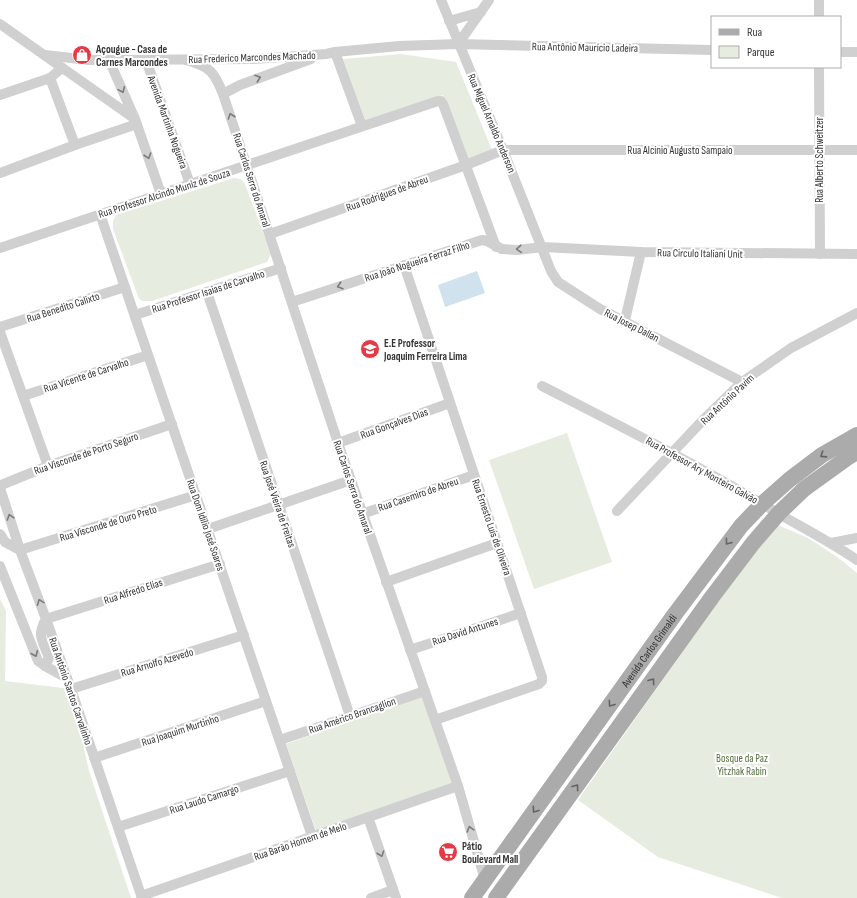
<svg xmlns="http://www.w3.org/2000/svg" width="857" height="898" font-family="'Sofia Sans Condensed',sans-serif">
<rect width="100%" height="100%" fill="#fff"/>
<!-- green -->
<g fill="#e6ecdf">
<path d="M 401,54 L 456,62 L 492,150 L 469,161 L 443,95 L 366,122 L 343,59 Z"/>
<path d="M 234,178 L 241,179 L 245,184 L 271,254 L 267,262 L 152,301 L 143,301 L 139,299 L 113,229 L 113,221 L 116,215 Z"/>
<path d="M 567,433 L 612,562 L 534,589 L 489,460 Z"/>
<path d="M 778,525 L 808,538 L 840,559 L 857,573 L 857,898 L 782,898 L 658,857 L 578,800 L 739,571 Z"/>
<path d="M 0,599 L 6,611 L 5,681 L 71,689 L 89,771 L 131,898 L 0,898 Z"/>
<path d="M 422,696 L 453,784 L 316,831 L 286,744 Z"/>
</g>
<!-- water -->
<path fill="#cfe2ee" d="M 477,271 L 485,293 L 445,307 L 438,285 Z"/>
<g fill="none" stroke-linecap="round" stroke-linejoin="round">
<!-- minor -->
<g stroke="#d0d0d0" stroke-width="10">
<path d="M 441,0 L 503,150 L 551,271 L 558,282 L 600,309 L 742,382"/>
<path d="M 819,0 L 819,17"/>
<path d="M 449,21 L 481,12"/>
<path d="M 0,24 L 135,119"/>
<path d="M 458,44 L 489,0"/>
<path d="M 335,52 L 362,126"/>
<path d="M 840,52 L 857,52"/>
<path d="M 45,55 L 88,60 L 109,60 L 253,59 L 326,54 L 335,52 L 399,46 L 458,44 L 712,50"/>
<path d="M 109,60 L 135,119 L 161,194"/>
<path d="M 146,60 L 190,184"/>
<path d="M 186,60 C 210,67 214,71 223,94 L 338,443 L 458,786 L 485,880"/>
<path d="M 819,67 L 820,254"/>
<path d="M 50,78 L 75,145"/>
<path d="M 223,94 L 240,85 L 311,59"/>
<path d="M 0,95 L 50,78 L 62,68"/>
<path d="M 0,173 L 75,145 L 137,124"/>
<path d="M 100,214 L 312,836"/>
<path d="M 270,234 L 466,165 L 503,150 L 857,150"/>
<path d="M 0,248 L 438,101 L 441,101 L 443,104 L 496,247"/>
<path d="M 404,265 L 542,677 L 542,681 L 539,684 L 435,720"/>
<path d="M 207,292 L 350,716"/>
<path d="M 292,302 L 482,240 L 487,241 L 502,249 L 517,250 L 543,247 L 641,252 L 857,254"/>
<path d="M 135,315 L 281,268"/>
<path d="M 625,320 L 641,252"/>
<path d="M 0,327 L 125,287"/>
<path d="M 0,332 L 48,466"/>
<path d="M 542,386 C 622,427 702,467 779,514 C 805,529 832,543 857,560"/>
<path d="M 23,396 L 148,355"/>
<path d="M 338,443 L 450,403"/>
<path d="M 617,511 L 705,418 L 742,382 L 791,348 L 857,313"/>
<path d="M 362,514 L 474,475"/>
<path d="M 208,529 L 351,480"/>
<path d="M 0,534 L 5,542 L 20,550"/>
<path d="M 831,543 L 857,538"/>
<path d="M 20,550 L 196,495"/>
<path d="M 0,566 L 38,661 L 45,666 L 67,678"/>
<path d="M 386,582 L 497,543"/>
<path d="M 410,650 L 521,613"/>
<path d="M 45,666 L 49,658 C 43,641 36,636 46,619 L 220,564"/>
<path d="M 71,689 L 244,635"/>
<path d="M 280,740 L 425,691"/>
<path d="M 94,758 L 266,701"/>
<path d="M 368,817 L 396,898"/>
<path d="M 118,827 L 290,771"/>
<path d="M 141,896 L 458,786"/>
<path d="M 142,898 L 71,689 L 46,619 L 20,550 L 0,488 L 1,485 L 48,466 L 172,424"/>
<path d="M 371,898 L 393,890"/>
</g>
<!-- primary -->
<g stroke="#ababab" stroke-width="16">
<path id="s1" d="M 472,898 L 675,614 L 741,526 L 763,503 L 789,480 L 822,455 L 857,435"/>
<path d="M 496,898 L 712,597 L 753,543 L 779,513 L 804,489 L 847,458 L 857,452"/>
</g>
</g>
<!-- one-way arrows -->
<defs><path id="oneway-chevron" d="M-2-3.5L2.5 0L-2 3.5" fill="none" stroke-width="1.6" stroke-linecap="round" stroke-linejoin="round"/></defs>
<g stroke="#7a7a7a">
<use href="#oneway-chevron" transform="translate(258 78) rotate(-19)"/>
<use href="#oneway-chevron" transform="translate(122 90) rotate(66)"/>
<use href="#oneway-chevron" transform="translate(231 116) rotate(-109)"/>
<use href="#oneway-chevron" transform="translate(148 156) rotate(71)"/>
<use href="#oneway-chevron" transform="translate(519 249) rotate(176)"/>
<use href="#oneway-chevron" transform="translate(340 286) rotate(162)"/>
<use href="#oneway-chevron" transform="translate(10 517) rotate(-108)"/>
<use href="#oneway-chevron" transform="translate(40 602) rotate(-111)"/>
<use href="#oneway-chevron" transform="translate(35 654) rotate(67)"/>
<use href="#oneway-chevron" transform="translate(470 829) rotate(-106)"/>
<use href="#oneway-chevron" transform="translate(381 854) rotate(71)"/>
</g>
<g stroke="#636363">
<use href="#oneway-chevron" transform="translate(823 455) rotate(147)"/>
<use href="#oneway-chevron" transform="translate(728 542) rotate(127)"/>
<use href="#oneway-chevron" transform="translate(652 681) rotate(-54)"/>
<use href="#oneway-chevron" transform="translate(611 704) rotate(126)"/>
<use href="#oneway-chevron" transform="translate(576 787) rotate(-54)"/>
<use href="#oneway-chevron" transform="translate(535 810) rotate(126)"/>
</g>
<!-- icons -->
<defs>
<symbol id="shop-disc" viewBox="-11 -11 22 22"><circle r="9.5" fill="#e63946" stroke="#fff"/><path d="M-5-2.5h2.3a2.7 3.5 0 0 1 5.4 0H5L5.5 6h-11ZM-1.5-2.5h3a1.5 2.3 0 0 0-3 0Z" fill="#fff"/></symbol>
<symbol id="school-disc" viewBox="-11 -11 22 22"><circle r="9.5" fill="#e63946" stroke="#fff"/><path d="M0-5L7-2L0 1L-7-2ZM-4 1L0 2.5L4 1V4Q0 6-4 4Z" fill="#fff"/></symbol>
<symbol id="supermarket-disc" viewBox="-11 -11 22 22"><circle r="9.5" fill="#e63946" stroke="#fff"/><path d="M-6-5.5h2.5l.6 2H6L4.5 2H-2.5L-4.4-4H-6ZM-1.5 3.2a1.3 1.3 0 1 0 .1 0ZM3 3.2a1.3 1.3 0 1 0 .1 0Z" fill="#fff"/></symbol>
</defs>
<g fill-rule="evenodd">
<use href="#shop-disc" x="71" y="44" width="22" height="22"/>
<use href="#school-disc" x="359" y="338" width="22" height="22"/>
<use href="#supermarket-disc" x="437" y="841" width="22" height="22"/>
</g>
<g text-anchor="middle" stroke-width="4" stroke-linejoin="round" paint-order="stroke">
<!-- street labels -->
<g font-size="11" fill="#333" stroke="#fff">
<text transform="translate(585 47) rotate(1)" y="4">Rua Antônio Maurício Ladeira</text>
<text transform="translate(252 57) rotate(-2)" y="4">Rua Frederico Marcondes Machado</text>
<text transform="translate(168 122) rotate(70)" y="4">Avenida Martinha Nogueira</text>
<text transform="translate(492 123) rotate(67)" y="4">Rua Miguel Arnaldo Anderson</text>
<text x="680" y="154">Rua Alcínio Augusto Sampaio</text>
<text transform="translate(819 160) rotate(-90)" y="4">Rua Alberto Schweitzer</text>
<text transform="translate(252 180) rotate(72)" y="4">Rua Carlos Serra do Amaral</text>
<text transform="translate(164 193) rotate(-18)" y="4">Rua Professor Alcindo Muniz de Souza</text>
<text transform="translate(387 193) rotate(-20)" y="4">Rua Rodrigues de Abreu</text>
<text transform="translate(700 253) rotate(1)" y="4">Rua Circulo Italiani Unit</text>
<text transform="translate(417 261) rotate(-18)" y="4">Rua João Nogueira Ferraz Filho</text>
<text transform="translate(208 291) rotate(-18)" y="4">Rua Professor Isaias de Carvalho</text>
<text transform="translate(63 307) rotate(-18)" y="4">Rua Benedito Calixto</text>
<text transform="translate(632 325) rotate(27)" y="4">Rua Josep Dallan</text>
<text transform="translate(86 375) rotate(-18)" y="4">Rua Vicente de Carvalho</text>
<text transform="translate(727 399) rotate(-43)" y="4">Rua Antônio Pavim</text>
<text transform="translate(394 423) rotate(-20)" y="4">Rua Gonçalves Dias</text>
<text transform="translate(86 453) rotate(-19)" y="4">Rua Visconde de Porto Seguro</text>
<text transform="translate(702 470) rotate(29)" y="4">Rua Professor Ary Monteiro Galvão</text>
<text transform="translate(353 487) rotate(71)" y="4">Rua Carlos Serra do Amaral</text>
<text transform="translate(418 494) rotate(-19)" y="4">Rua Casemiro de Abreu</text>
<text transform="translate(278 504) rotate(71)" y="4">Rua José Vieira de Freitas</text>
<text transform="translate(108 523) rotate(-17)" y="4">Rua Visconde de Ouro Preto</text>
<text transform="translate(206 525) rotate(71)" y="4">Rua Dom Idílio José Soares</text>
<text transform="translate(492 527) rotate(71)" y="4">Rua Ernesto Luís de Oliveira</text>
<text transform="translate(133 591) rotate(-18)" y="4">Rua Alfredo Elías</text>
<text transform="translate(465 631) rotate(-18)" y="4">Rua David Antunes</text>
<text dy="4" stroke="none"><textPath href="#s1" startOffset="304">Avenida Carlos Grimaldi</textPath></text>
<text transform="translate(157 662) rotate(-17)" y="4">Rua Arnolfo Azevedo</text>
<text transform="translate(71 691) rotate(71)" y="4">Rua Antônio Santos Carvalinho</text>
<text transform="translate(352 715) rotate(-19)" y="4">Rua Américo Brancaglion</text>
<text transform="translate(180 730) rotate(-18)" y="4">Rua Joaquim Murtinho</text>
<text transform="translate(204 799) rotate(-18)" y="4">Rua Laudo Camargo</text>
<text transform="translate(300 841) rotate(-19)" y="4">Rua Barão Homem de Melo</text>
</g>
<!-- poi labels -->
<g font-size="11" font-weight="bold" fill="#333" stroke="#fff" text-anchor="start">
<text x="96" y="53">Açougue - Casa de<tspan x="96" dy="13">Carnes Marcondes</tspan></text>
<text x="384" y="347">E.E Professor<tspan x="384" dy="13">Joaquim Ferreira Lima</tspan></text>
<text x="462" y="850">Pátio<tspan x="462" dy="13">Boulevard Mall</tspan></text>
</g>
<!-- park labels -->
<g font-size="11" fill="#56703f" stroke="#fff">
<text x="742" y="762">Bosque da Paz<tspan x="742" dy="13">Yitzhak Rabin</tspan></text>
</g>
</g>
<!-- legend -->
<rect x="711" y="16" width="130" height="52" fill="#ffffff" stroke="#adadad"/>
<rect x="719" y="29" width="20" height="6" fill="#ababab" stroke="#adadad"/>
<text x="747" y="36" font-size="12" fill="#333333">Rua</text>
<rect x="719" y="46" width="20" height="12" fill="#e6ecdf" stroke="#adadad"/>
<text x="747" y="56" font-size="12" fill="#333333">Parque</text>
</svg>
